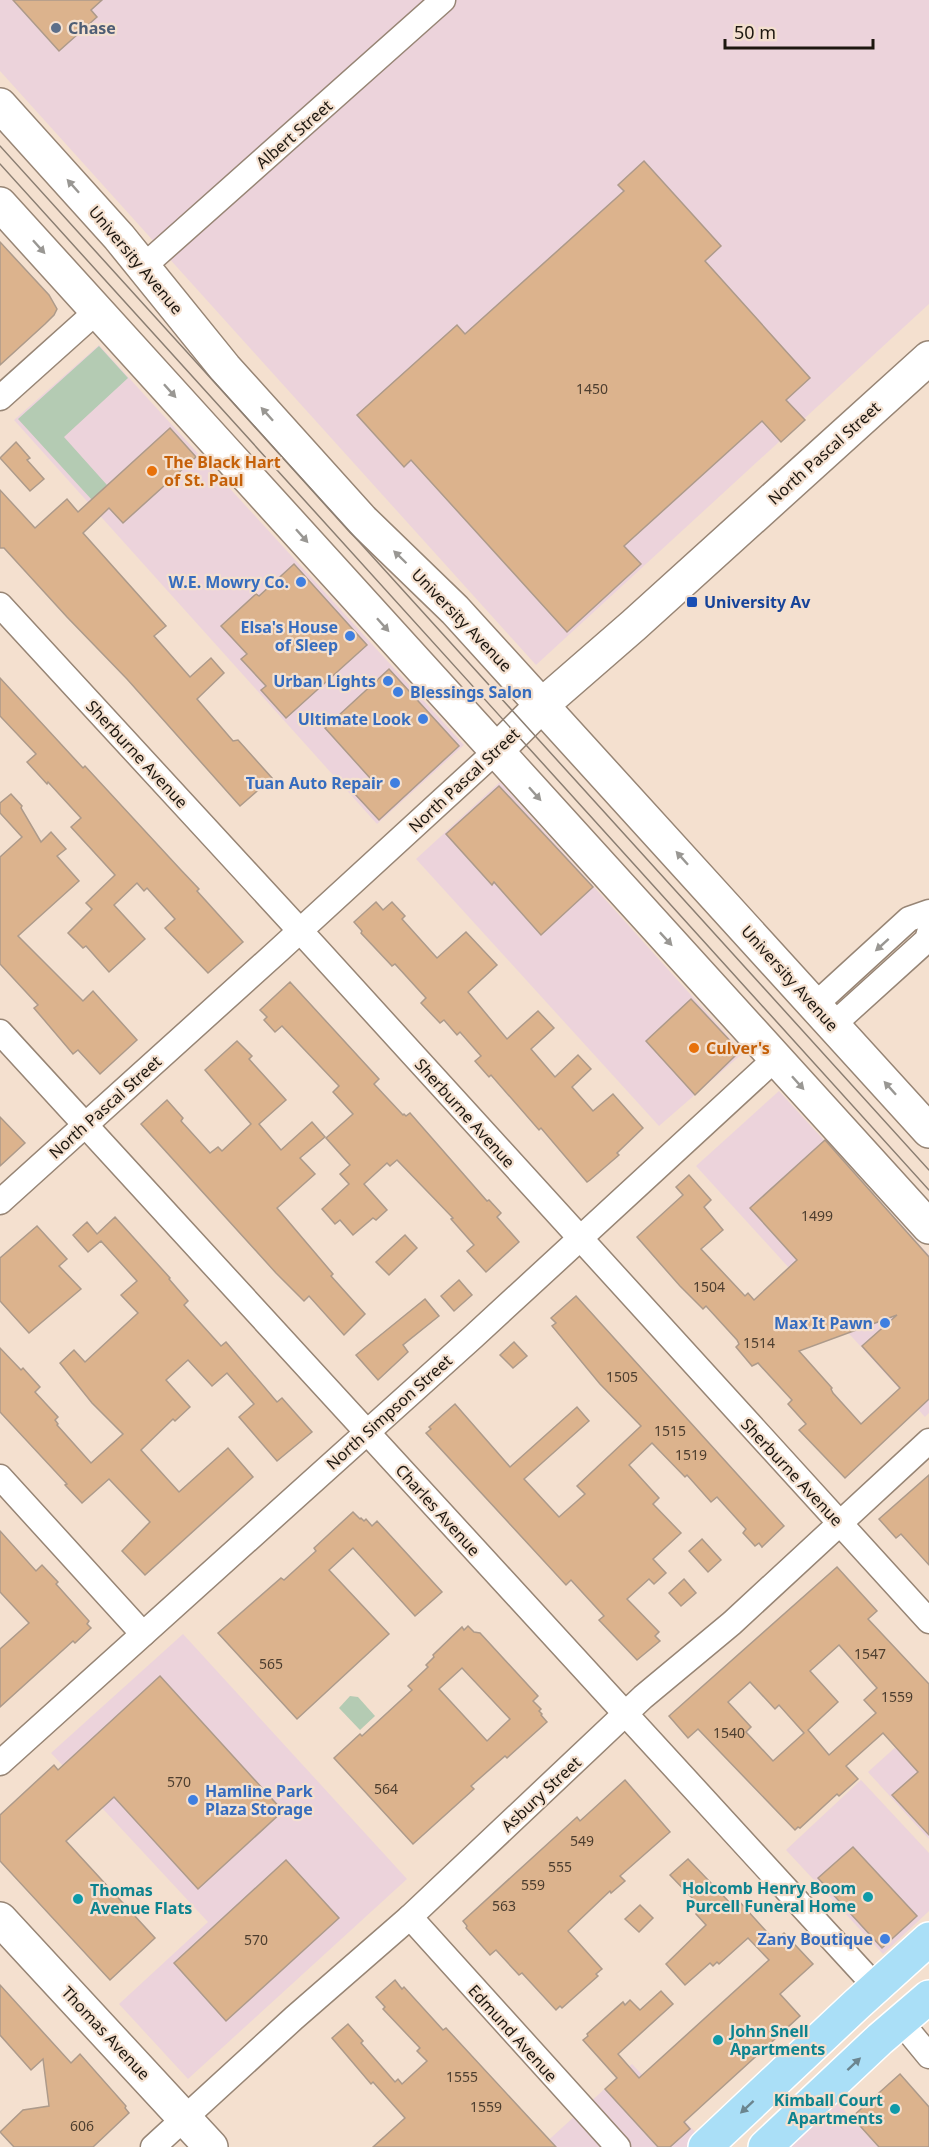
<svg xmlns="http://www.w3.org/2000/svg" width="929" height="2147" font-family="'Noto Sans',sans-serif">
<rect width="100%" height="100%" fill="#f4e0cf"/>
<!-- commercial -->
<g fill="#ecd3db">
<path d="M 0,0 L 929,0 L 929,304 L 536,665 L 0,71 Z"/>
<path d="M 99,345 L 464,745 L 377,824 L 14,420 Z"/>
<path d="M 500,782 L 743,1053 L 659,1126 L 416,859 Z"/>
<path d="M 779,1091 L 929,1255 L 929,1413 L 925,1417 L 696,1166 Z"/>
<path d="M 183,1634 L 407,1879 L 188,2079 L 119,2004 L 208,1922 L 51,1753 Z"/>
<path d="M 929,1717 L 929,1839 L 868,1772 Z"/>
<path d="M 861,1780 L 929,1853 L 929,1911 L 883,1954 L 786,1850 Z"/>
<path d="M 632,2064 L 709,2147 L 541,2147 Z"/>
<path d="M 834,2099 L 878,2147 L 780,2147 Z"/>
</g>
<!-- green -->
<g fill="#b4cbb3">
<path d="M 99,346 L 128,378 L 64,437 L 107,485 L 92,500 L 18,419 Z"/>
<path d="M 350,1696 L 358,1697 L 375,1716 L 360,1730 L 339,1708 Z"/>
</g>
<!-- building -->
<g fill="#dcb38d" stroke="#ad9a8a" stroke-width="1.5" fill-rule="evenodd">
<path d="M 13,0 L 102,0 L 91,10 L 97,17 L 59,51 Z"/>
<path d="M 644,161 L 721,246 L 705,261 L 810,378 L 786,400 L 805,420 L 781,442 L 762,421 L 624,546 L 641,564 L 567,632 L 411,460 L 404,467 L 357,415 L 457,325 L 465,334 L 624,191 L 618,185 Z"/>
<path d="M 0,242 L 49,295 L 57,309 L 54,315 L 45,324 L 0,365 Z"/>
<path d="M 170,428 L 196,457 L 123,523 L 109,508 L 83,533 L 166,626 L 154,636 L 190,677 L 211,658 L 224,673 L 197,699 L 233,741 L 238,740 L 272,778 L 240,806 L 127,679 L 67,617 L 4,548 L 0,548 L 0,490 L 35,528 L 67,499 L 78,512 Z"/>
<path d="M 16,442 L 30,458 L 27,460 L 44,479 L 30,491 L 0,458 Z"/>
<path d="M 294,564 L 367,645 L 286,718 L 261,690 L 266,686 L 241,659 L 247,654 L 221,626 L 256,594 L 259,596 Z"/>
<path d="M 389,669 L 459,746 L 379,820 L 354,793 L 370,778 L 325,728 Z"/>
<path d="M 0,678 L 83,768 L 85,766 L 180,869 L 199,889 L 197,891 L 243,942 L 208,973 L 165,928 L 175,919 L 147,888 L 144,891 L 137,883 L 114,905 L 145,939 L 109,972 L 86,946 L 83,948 L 68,933 L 92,909 L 86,903 L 115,875 L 71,827 L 81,818 L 48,782 L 47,784 L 27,762 L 36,754 L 0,716 Z"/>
<path d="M 499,786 L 593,887 L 541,935 L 494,882 L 492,885 L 446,834 Z"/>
<path d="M 11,794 L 22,806 L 21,808 L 41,842 L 51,832 L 66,849 L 57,856 L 79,881 L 18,936 L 83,1001 L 93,991 L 137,1040 L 100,1074 L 78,1050 L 73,1054 L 34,1008 L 38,1005 L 0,964 L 0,857 L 22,837 L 0,813 L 0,803 Z"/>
<path d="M 376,902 L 383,910 L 392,902 L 405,916 L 402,919 L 437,958 L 466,932 L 497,965 L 468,992 L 507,1039 L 538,1011 L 554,1028 L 531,1049 L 555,1077 L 578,1055 L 591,1069 L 572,1087 L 593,1111 L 613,1094 L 643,1128 L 617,1153 L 619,1155 L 590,1180 L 587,1182 L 541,1128 L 539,1130 L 491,1075 L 489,1077 L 475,1061 L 481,1056 L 460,1032 L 457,1035 L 444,1020 L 440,1023 L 421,1003 L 426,998 L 395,964 L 392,966 L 361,933 L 362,931 L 354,922 Z"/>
<path d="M 290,982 L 379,1079 L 374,1084 L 403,1115 L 404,1114 L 406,1116 L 410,1113 L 487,1201 L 489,1200 L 501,1213 L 497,1217 L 519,1242 L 486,1272 L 467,1251 L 474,1245 L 451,1219 L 453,1218 L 397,1160 L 390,1166 L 387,1163 L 364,1184 L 387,1210 L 376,1220 L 373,1218 L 353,1235 L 340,1220 L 335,1224 L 322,1209 L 349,1184 L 340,1174 L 350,1165 L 326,1138 L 353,1114 L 333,1092 L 339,1086 L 282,1026 L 275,1032 L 264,1020 L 267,1017 L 260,1010 Z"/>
<path d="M 691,999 L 735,1046 L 737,1054 L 695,1095 L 646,1041 Z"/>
<path d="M 237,1041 L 252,1056 L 249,1059 L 286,1100 L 259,1124 L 281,1150 L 312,1122 L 325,1137 L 300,1158 L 315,1174 L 277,1208 L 333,1274 L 331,1276 L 365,1314 L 344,1335 L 309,1296 L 304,1301 L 276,1273 L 141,1124 L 167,1100 L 183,1118 L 181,1121 L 210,1153 L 218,1147 L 222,1151 L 251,1124 L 205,1070 Z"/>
<path d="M 0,1117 L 25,1143 L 0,1166 Z"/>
<path d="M 825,1140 L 929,1257 L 929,1399 L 845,1478 L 799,1430 L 806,1424 L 788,1404 L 792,1400 L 758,1363 L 752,1366 L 736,1347 L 739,1344 L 737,1340 L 706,1306 L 703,1309 L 680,1286 L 637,1237 L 683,1195 L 676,1187 L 689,1175 L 711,1200 L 704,1207 L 723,1230 L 701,1249 L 745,1296 L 748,1293 L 754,1300 L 797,1260 L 750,1208 ZM 897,1315 L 862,1346 L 900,1388 L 861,1424 L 833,1393 L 831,1389 L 832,1388 L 799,1351 Z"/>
<path d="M 115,1217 L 170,1278 L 169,1279 L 188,1301 L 184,1305 L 221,1346 L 226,1342 L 277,1402 L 282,1398 L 312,1432 L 277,1461 L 239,1417 L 254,1404 L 227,1373 L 212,1386 L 188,1360 L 166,1380 L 190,1407 L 175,1421 L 173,1419 L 141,1450 L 179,1492 L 228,1448 L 253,1477 L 145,1575 L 122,1551 L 150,1522 L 109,1479 L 82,1503 L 65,1485 L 67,1484 L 0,1412 L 0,1348 L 21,1370 L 23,1368 L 40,1387 L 35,1392 L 58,1417 L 55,1420 L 58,1424 L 57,1425 L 91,1463 L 123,1434 L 92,1403 L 60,1363 L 74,1350 L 85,1362 L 138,1313 L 121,1295 L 137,1281 L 101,1241 L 88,1252 L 73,1235 L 87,1222 L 97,1234 Z"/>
<path d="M 37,1226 L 67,1259 L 59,1266 L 81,1289 L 29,1333 L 0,1301 L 0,1258 Z"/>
<path d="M 405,1235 L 417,1248 L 389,1275 L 376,1262 Z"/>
<path d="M 459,1280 L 472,1295 L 454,1311 L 441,1296 Z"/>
<path d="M 576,1296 L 784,1526 L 762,1547 L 759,1543 L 755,1546 L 743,1533 L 746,1529 L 717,1497 L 711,1502 L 687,1475 L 685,1477 L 652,1443 L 629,1465 L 659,1498 L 653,1504 L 681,1533 L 653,1559 L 666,1573 L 654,1584 L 649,1579 L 627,1599 L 659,1632 L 655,1636 L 660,1641 L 637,1660 L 599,1620 L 604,1616 L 571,1580 L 566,1585 L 426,1433 L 431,1429 L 429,1427 L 455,1404 L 510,1467 L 577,1407 L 589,1421 L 524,1479 L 559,1517 L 585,1494 L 577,1486 L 641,1426 L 600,1384 L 552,1326 L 556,1323 L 551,1318 Z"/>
<path d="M 425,1299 L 439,1316 L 403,1345 L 408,1352 L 378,1380 L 356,1355 Z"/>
<path d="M 514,1342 L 527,1356 L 513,1368 L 500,1355 Z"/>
<path d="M 929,1475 L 929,1565 L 901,1534 L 896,1538 L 879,1519 Z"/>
<path d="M 353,1512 L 360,1519 L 361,1518 L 364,1521 L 366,1519 L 372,1526 L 377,1521 L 442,1592 L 415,1616 L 353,1548 L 329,1570 L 389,1634 L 297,1719 L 218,1633 L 281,1578 L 284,1580 L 316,1551 L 314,1548 Z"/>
<path d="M 0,1531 L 36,1571 L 42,1565 L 58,1582 L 56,1584 L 89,1621 L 87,1624 L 91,1628 L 75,1643 L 73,1641 L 0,1707 L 0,1649 L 29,1623 L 0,1592 Z"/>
<path d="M 702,1539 L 721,1560 L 708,1572 L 689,1551 Z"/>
<path d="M 837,1567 L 877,1611 L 868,1619 L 929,1684 L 929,1835 L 892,1795 L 918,1772 L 883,1733 L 846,1766 L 858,1779 L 839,1796 L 837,1794 L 800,1828 L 798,1827 L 795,1830 L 698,1729 L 688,1738 L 669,1716 ZM 839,1645 L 877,1688 L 864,1700 L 876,1713 L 829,1755 L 808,1730 L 838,1702 L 810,1671 ZM 750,1682 L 775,1709 L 779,1705 L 804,1733 L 773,1761 L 746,1732 L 751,1727 L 728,1702 Z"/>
<path d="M 684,1579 L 696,1593 L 681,1606 L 669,1593 Z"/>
<path d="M 468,1626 L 474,1632 L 480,1633 L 538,1696 L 533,1701 L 541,1709 L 539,1711 L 542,1714 L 541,1715 L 547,1722 L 507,1758 L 505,1756 L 471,1786 L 474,1789 L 413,1844 L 334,1758 L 360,1734 L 362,1736 L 412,1690 L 408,1686 L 428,1667 L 426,1665 L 434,1657 L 433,1655 L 462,1627 L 464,1630 ZM 462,1668 L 510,1719 L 487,1741 L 439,1689 Z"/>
<path d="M 160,1676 L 283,1811 L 198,1889 L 114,1797 L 66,1841 L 155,1938 L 110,1980 L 0,1861 L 0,1815 L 54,1765 L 58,1770 Z"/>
<path d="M 625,1780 L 670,1832 L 620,1876 L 625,1881 L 611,1893 L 610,1891 L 568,1931 L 602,1969 L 596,1974 L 598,1976 L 562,2008 L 560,2006 L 556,2010 L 522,1973 L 519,1975 L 496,1950 L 490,1955 L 466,1928 L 467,1926 L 463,1921 L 577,1817 L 580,1821 Z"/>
<path d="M 853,1847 L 917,1916 L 882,1948 L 818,1878 Z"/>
<path d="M 688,1859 L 732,1905 L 738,1900 L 775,1941 L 784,1933 L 813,1964 L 780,1994 L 800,2016 L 684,2122 L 690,2129 L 670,2147 L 658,2147 L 605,2089 L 617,2078 L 583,2040 L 588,2036 L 587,2034 L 623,2002 L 625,2005 L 630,2000 L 640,2010 L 661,1991 L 673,2004 L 618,2054 L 639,2078 L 769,1960 L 748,1938 L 719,1964 L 717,1962 L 713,1966 L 710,1963 L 685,1985 L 666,1964 L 706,1925 L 696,1914 L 699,1911 L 691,1902 L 694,1900 L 670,1875 Z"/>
<path d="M 286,1860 L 339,1918 L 226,2021 L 174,1963 Z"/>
<path d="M 640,1905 L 653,1918 L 639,1932 L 625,1919 Z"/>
<path d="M 395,1980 L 402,1989 L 404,1987 L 443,2030 L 446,2028 L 556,2147 L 373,2147 L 405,2118 L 373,2082 L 371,2084 L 332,2038 L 348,2024 L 363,2041 L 361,2043 L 395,2082 L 398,2079 L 402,2084 L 427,2061 L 417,2051 L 420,2048 L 383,2009 L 385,2007 L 376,1997 Z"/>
<path d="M 0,1985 L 71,2063 L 80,2054 L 126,2106 L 125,2108 L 129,2113 L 93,2147 L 14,2147 L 0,2132 L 23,2110 L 49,2106 L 43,2059 L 31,2070 L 0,2035 Z"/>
<path d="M 900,2074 L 929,2107 L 929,2147 L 879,2147 L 852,2117 Z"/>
</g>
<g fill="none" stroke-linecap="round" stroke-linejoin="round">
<defs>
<g id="street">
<path d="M 144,266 L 443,0"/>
<path d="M 0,398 L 97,311"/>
<path d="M 0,605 L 315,947 L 929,1621"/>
<path d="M 815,1005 L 909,919 L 929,912"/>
<path d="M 833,1025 L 927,940 L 929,933"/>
<path d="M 0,1032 L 876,1987"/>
<path d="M 0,1202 L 279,950 L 496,751"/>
<path d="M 0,1477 L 143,1634"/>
<path d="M 0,1763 L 473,1337 L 776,1058"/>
<path d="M 410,1917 L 618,2147"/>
<path d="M 901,2022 L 929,2056"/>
<path d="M 153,2147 L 294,2018 L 410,1917 L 643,1697 L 732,1623 L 929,1441"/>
</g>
<g id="secondary">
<path d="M 0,105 L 119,237 L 225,368 L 362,520 L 455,610 L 929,1131"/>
<path d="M 0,204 L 929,1227"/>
<path d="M 496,751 L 542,705 L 634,625 L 929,358"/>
<path d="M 0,1919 L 211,2147"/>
</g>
<g id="primary">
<path d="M 705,2147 L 856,2005 L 929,1939"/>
<path d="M 765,2147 L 880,2039 L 929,1997"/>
</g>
</defs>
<!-- street casing -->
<use href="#street" stroke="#978575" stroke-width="27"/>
<!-- secondary casing -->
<use href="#secondary" stroke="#978575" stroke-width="36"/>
<!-- primary casing -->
<use href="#primary" stroke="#fff" stroke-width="36"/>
<!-- street -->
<use href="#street" stroke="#fff" stroke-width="24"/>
<!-- secondary -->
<use href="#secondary" stroke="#fff" stroke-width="33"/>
<!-- primary -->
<use href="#primary" stroke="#aadff7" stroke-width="33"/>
<!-- tram -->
<g stroke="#8b7e72" stroke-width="1.5">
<path d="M 0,146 L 929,1170"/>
<path d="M 0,164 L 929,1190"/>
</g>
</g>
<!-- one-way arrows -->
<defs><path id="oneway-solid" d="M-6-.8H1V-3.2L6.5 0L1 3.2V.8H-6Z" transform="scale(1.5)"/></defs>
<g fill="#999793">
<use href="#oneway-solid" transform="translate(73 186) rotate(-132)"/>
<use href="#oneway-solid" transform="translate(39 247) rotate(48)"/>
<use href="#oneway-solid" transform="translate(170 391) rotate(48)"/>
<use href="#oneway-solid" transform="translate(267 414) rotate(-132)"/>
<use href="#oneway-solid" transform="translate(302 536) rotate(48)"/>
<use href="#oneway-solid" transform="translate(400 557) rotate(-136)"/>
<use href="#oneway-solid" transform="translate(383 625) rotate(48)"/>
<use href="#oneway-solid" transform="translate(535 794) rotate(48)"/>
<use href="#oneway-solid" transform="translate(682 858) rotate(-132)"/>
<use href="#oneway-solid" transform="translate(666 939) rotate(47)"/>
<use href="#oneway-solid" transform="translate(882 945) rotate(138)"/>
<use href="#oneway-solid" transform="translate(798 1083) rotate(48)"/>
<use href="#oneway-solid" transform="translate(890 1088) rotate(-132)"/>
</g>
<g fill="#6b858f">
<use href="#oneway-solid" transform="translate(854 2064) rotate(-43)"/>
<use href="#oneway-solid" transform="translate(747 2107) rotate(137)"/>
</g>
<!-- markers -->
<circle fill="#5c6f8a" stroke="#f4e0cf" stroke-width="2" cx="56" cy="28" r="6"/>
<g fill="#e8710a" stroke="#f4e0cf" stroke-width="2">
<circle cx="152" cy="471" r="6"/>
<circle cx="694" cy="1048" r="6"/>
</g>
<g fill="#3f7fe0" stroke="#f4e0cf" stroke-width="2">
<circle cx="301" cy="582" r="6"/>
<circle cx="350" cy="636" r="6"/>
<circle cx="388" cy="681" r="6"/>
<circle cx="398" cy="692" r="6"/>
<circle cx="423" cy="719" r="6"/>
<circle cx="395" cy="783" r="6"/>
<circle cx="885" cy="1323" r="6"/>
<circle cx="193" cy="1800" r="6"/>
<circle cx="885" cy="1939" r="6"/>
</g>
<rect fill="#1a4fb4" stroke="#f4e0cf" stroke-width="2" x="686" y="596" width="12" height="12" rx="3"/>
<g fill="#0f9aa8" stroke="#f4e0cf" stroke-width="2">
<circle cx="868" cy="1897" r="6"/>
<circle cx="78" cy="1899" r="6"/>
<circle cx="718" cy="2040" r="6"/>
<circle cx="895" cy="2109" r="6"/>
</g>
<g text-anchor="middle" stroke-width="4.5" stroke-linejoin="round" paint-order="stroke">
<!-- number labels -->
<g font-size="14" fill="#4d3e2f">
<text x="592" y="394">1450</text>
<text x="817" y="1221">1499</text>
<text x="709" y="1292">1504</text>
<text x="759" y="1348">1514</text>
<text x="622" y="1382">1505</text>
<text x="670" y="1436">1515</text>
<text x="691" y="1460">1519</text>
<text x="870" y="1659">1547</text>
<text x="271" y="1669">565</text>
<text x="897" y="1702">1559</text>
<text x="729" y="1738">1540</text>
<text x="179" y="1787">570</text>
<text x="386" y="1794">564</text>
<text x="582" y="1846">549</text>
<text x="560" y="1872">555</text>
<text x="533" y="1890">559</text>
<text x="504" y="1911">563</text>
<text x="256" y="1945">570</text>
<text x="462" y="2082">1555</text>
<text x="486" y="2112">1559</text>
<text x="82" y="2131">606</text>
</g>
<!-- service labels -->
<g font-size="16" font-weight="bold" fill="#4e5e75" stroke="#f4e0cf" text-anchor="start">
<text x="68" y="34">Chase</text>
</g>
<!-- street labels -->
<g font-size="16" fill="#1d1710" stroke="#f4e0cf">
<text transform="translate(294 134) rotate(-41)" y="6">Albert Street</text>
<text transform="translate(136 260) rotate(50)" y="6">University Avenue</text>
<text transform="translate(824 453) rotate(-42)" y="6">North Pascal Street</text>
<text transform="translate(462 620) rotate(46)" y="6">University Avenue</text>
<text transform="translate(137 754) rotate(47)" y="6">Sherburne Avenue</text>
<text transform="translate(464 780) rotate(-43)" y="6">North Pascal Street</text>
<text transform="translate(790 978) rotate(48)" y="6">University Avenue</text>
<text transform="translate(105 1107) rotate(-42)" y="6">North Pascal Street</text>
<text transform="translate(465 1113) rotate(48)" y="6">Sherburne Avenue</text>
<text transform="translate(389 1412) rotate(-42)" y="6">North Simpson Street</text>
<text transform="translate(792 1472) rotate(47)" y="6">Sherburne Avenue</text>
<text transform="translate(438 1510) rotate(48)" y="6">Charles Avenue</text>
<text transform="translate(541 1794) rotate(-43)" y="6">Asbury Street</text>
<text transform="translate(106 2033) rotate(47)" y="6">Thomas Avenue</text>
<text transform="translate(513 2033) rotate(48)" y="6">Edmund Avenue</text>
</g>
<!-- food labels -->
<g font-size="16" font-weight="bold" fill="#c56008" stroke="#f4e0cf" text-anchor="start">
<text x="164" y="468">The Black Hart<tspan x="164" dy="18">of St. Paul</tspan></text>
<text x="706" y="1054">Culver's</text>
</g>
<!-- shop labels -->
<g font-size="16" font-weight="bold" fill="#366cbe" stroke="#f4e0cf" text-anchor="end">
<text x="289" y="588">W.E. Mowry Co.</text>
<text x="338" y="633">Elsa's House<tspan x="338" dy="18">of Sleep</tspan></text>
<text x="376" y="687">Urban Lights</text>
<text x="410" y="698" text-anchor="start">Blessings Salon</text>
<text x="411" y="725">Ultimate Look</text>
<text x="383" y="789">Tuan Auto Repair</text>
<text x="873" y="1329">Max It Pawn</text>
<text x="205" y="1797" text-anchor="start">Hamline Park<tspan x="205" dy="18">Plaza Storage</tspan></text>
<text x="873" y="1945">Zany Boutique</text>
</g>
<!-- transit labels -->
<g font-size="16" font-weight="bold" fill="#164399" stroke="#f4e0cf" text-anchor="start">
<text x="704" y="608">University Av</text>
</g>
<!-- culture labels -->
<g font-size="16" font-weight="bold" fill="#0d838f" stroke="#f4e0cf" text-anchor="end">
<text x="856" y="1894">Holcomb Henry Boom<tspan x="856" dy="18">Purcell Funeral Home</tspan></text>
<text x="90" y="1896" text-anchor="start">Thomas<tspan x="90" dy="18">Avenue Flats</tspan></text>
<text x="730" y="2037" text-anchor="start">John Snell<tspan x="730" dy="18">Apartments</tspan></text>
<text x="883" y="2106">Kimball Court<tspan x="883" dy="18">Apartments</tspan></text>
</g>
</g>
<!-- scale -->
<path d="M725 39v9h148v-9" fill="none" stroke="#1d1710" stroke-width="3"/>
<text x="734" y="39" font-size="18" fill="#1d1710" stroke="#f4e0cf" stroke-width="4.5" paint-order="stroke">50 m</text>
</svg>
